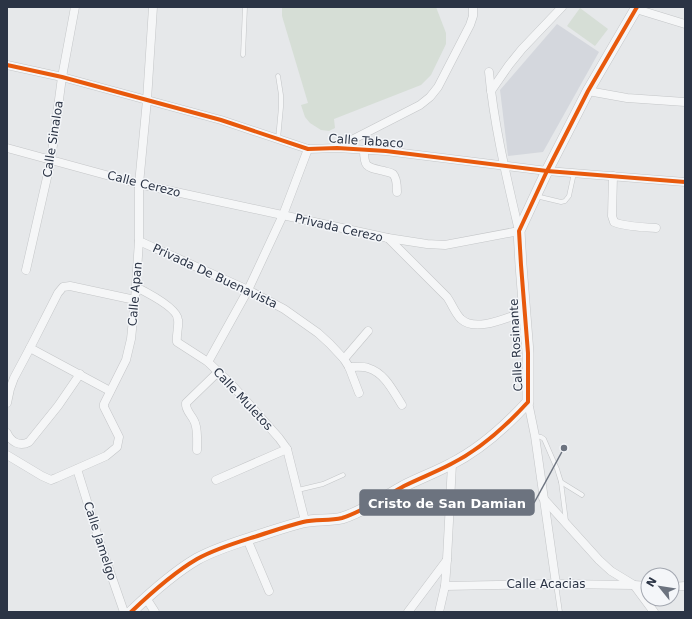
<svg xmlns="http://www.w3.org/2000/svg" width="692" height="619" font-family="'DejaVu Sans',sans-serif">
<rect width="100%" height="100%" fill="#e6e8ea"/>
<!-- built -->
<path fill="#d4d7dd" d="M 557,24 L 599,52 L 543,152 L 508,156 L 500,90 Z"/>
<!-- green -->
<g fill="#d6ded6">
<path d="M 282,7 L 436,7 L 446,33 L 446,44 L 431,75 L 421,85 L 334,119 L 335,128 L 329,131 L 321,130 L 310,123 L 305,117 L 301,105 L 308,103 L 282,16 Z"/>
<path d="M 580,8 L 608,29 L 595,46 L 567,26 Z"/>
</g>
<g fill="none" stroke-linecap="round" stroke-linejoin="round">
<defs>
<g id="service">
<path d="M 243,55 L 245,7"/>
<path d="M 278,76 L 281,95 L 281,107 L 278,139"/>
<path d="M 536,196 L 561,202 L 565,201 L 569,196 L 574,173"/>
<path d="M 535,436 L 541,437 L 544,439 L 557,469 L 561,482 L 582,495"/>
<path d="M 561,482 L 566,521"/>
<path d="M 298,490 L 323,484 L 343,475"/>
<path d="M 556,584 L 560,612"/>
</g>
<g id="minor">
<path d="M 636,9 L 685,24"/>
<path d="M 7,65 L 62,77 L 147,100 L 221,120 L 308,149 L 337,148 L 386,151 L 547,171 L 685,182"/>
<path d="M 491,91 L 509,65 L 522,49 L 562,7"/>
<path d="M 588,91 L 627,98 L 685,102"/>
<path d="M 338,147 L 420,105 L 430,97 L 438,87 L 470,25 L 473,16 L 473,7"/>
<path d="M 7,148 L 139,184 L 388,238 L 447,297 C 452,304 455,313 461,319 C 476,333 508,317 524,312"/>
<path d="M 364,150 C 364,168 367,167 384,171 C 387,172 390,172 393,174 C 397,178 397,187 397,192"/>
<path d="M 613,176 L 612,216 L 614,222 C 625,227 644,227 656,228"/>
<path d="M 388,238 L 427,244 L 445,245 L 519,231 C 507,179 494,126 489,72"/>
<path d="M 139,241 L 248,290 L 284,309 L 318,333 L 330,344 L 344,359 L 349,367 L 359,393"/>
<path d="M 26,270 L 51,160 L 62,77 L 75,7"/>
<path d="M 136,287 C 146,292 178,308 178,320 C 179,327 176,335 177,342 L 208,362 L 232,385 L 279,438 L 287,449 L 305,521"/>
<path d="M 30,348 L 110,391"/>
<path d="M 344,359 L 368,331"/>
<path d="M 208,362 L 248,290 L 283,215 L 308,149"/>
<path d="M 349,367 C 355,367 363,366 368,368 C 385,373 393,391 402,405"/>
<path d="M 528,402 L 535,436 L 556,584"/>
<path d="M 7,403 L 10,389 L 14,378 L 30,348 L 58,293 L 63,287 L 70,286 L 135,300"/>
<path d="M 7,433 C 11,442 20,447 29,442 L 58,406 L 80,374"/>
<path d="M 197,450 C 197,441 198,431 195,423 C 193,416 185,411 186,403 L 218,372"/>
<path d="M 7,455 L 42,476 L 51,480 L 56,478 L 106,456 L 117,447 L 119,437 L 104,407 L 104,404 L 126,360 L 131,339 L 135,300 L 139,241 L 139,184 L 147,100 L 153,7"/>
<path d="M 77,469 L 100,543 L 124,612"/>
<path d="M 216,480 L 287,449"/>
<path d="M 543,498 L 599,560 L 611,571 L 634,585 L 654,612"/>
<path d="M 247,539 L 269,591"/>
<path d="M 445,586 L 556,584 L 634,585 L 648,586"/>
<path d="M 672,587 L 685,586"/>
<path d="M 146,598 L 155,612"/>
<path d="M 408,612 L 447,560"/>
<path d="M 439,612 L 445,586 L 447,559 L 452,464"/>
</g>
<path id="tertiary" d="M 131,612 C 152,592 173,573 197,559 C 215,549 235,543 254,537 C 270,532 287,526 303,522 C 316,519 329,521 342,518 C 362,512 386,496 404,486 C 420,478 436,472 451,464 C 481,449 506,426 528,402 L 528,353 L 521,265 L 519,231 L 547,171 L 588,91 L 637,7"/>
</defs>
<!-- service casing -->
<use href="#service" stroke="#c4c6c8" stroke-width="5"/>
<!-- minor casing -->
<use href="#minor" stroke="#c4c6c8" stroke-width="9"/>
<!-- tertiary casing -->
<use href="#tertiary" stroke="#c4c6c8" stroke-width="12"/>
<!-- service -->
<use href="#service" stroke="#f5f6f7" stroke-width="4"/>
<!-- minor -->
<use href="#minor" stroke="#f5f6f7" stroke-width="8"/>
<!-- tertiary -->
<use href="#tertiary" stroke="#f5f6f7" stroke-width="11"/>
<defs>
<g id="cycleway">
<path d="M 7,65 L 62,77 L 147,100 L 221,120 L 308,149 L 337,148 L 386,151 L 547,171 L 685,182"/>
<path d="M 131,612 C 152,592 173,573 197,559 C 215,549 235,543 254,537 C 270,532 287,526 303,522 C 316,519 329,521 342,518 C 362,512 386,496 404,486 C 420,478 436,472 451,464 C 481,449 506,426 528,402 L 528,353 L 521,265 L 519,231 L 547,171 L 588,91 L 637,7"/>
</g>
</defs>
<!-- cycleway casing -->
<use href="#cycleway" stroke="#f4f6f9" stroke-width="6"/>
<!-- cycleway -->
<use href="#cycleway" stroke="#e8590c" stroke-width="4"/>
</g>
<g text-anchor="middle" stroke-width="3" stroke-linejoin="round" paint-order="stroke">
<!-- street labels -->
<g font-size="12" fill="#2b3445" stroke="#f4f6f9">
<text transform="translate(53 139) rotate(-81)" y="4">Calle Sinaloa</text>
<text transform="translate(366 141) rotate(4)" y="4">Calle Tabaco</text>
<text transform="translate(144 184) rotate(14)" y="4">Calle Cerezo</text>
<text transform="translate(339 228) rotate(13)" y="4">Privada Cerezo</text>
<text transform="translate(215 276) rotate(25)" y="4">Privada De Buenavista</text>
<text transform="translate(135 294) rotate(-85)" y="4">Calle Apan</text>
<text transform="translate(516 345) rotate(-93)" y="4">Calle Rosinante</text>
<text transform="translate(243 399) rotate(47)" y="4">Calle Muletos</text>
<text transform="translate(100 541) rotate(72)" y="4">Calle Jamelgo</text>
<text x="546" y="588">Calle Acacias</text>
</g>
</g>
<!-- callouts -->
<path fill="none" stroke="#6c737f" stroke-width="1.5" d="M564 448L534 503"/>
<circle fill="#6c737f" stroke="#f4f6f9" stroke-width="1.5" cx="564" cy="448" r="4"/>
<rect fill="#6c737f" stroke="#6c737f" stroke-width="1.5" x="360" y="490" width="174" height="25" rx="4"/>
<g font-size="13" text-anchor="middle" font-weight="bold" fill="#fff">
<text x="447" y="508">Cristo de San Damian</text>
</g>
<!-- border -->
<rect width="692" height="619" fill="none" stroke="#2b3445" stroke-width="16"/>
<!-- north arrow -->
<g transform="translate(660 587) rotate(300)"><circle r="19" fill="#f4f6f9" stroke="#a4a8b1"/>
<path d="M0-3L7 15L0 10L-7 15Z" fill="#6c737f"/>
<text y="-6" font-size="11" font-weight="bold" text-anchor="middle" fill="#2b3445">N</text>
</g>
</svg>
